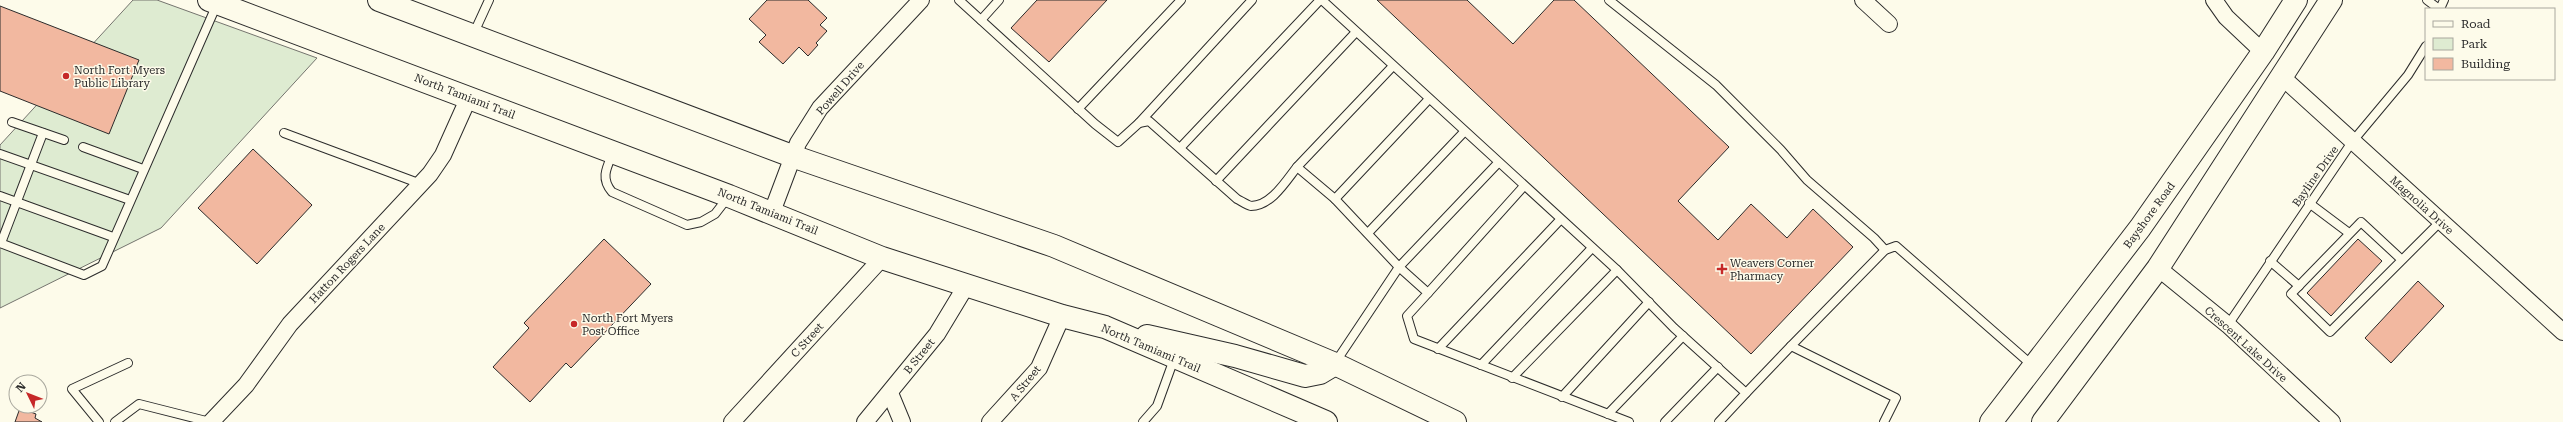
<svg xmlns="http://www.w3.org/2000/svg" width="2563" height="422" font-family="'Roboto Serif',serif">
<rect width="100%" height="100%" fill="#fdfbea"/>
<!-- green -->
<path fill="#deebd1" stroke="#74746e" d="M 133,0 L 157,0 L 317,58 L 161,228 L 0,308 L 0,145 Z"/>
<!-- building -->
<g fill="#f2b8a0" stroke="#2b2b2b">
<path d="M 767,0 L 808,0 L 827,18 L 820,25 L 827,31 L 816,43 L 818,45 L 808,56 L 799,47 L 783,64 L 759,42 L 766,35 L 749,19 Z"/>
<path d="M 1037,0 L 1107,0 L 1049,62 L 1011,28 Z"/>
<path d="M 1377,0 L 1467,0 L 1513,44 L 1554,0 L 1574,0 L 1729,147 L 1678,201 L 1718,240 L 1751,204 L 1787,238 L 1813,209 L 1853,247 L 1751,354 Z"/>
<path d="M 0,6 L 139,60 L 109,134 L 0,91 Z"/>
<path d="M 253,149 L 312,205 L 257,264 L 198,208 Z"/>
<path d="M 604,239 L 651,284 L 571,368 L 566,363 L 530,402 L 493,367 L 529,328 L 524,323 Z"/>
<path d="M 2358,239 L 2382,261 L 2331,316 L 2307,293 Z"/>
<path d="M 2418,281 L 2444,306 L 2391,363 L 2365,338 Z"/>
<path d="M 20,408 L 36,414 L 35,418 L 42,422 L 15,422 Z"/>
</g>
<g fill="none" stroke-linecap="round" stroke-linejoin="round">
<defs>
<g id="service">
<path d="M 959,0 L 1095,124 L 1118,142 L 1139,123 L 1149,121 L 1237,199 C 1241,201 1247,205 1251,206 C 1271,206 1286,181 1297,167 L 1335,199 L 1399,267 L 1498,163"/>
<path d="M 1322,0 L 1617,270 L 1674,328 L 1746,393 L 1719,422"/>
<path d="M 1609,0 L 1716,85 L 1781,150 L 1807,180 L 1874,238 L 1885,250"/>
<path d="M 2427,0 L 2439,9"/>
<path d="M 2440,9 L 2444,0"/>
<path d="M 981,20 L 999,0"/>
<path d="M 473,35 L 489,0"/>
<path d="M 1078,109 L 1181,0"/>
<path d="M 12,122 L 64,140"/>
<path d="M 1139,123 L 1252,0"/>
<path d="M 284,133 L 421,184"/>
<path d="M 83,147 L 143,169"/>
<path d="M 1181,147 L 1320,0"/>
<path d="M 613,153 C 607,167 600,178 612,192 L 687,225 L 701,222 L 715,214 L 729,196"/>
<path d="M 0,154 L 130,200"/>
<path d="M 1297,167 L 1393,66"/>
<path d="M 1216,181 L 1356,32"/>
<path d="M 0,196 L 113,237"/>
<path d="M 1335,199 L 1429,99"/>
<path d="M 2309,203 L 2349,233"/>
<path d="M 1368,233 L 1464,132"/>
<path d="M 0,243 L 84,275 L 102,266 L 217,4"/>
<path d="M 1,243 L 43,133"/>
<path d="M 2402,260 L 2361,222 L 2291,294 L 2330,332 L 2441,221"/>
<path d="M 2270,261 L 2299,286"/>
<path d="M 1428,293 L 1524,186"/>
<path d="M 2228,325 L 2352,142 L 2408,75 L 2426,46"/>
<path d="M 1438,349 L 1560,220"/>
<path d="M 1335,363 L 1399,267 L 1428,293 L 1407,316 L 1414,339 L 1629,422"/>
<path d="M 1481,365 L 1592,248"/>
<path d="M 1512,378 L 1617,270"/>
<path d="M 1746,393 L 1791,346"/>
<path d="M 1562,397 L 1649,302"/>
<path d="M 1608,414 L 1683,336"/>
<path d="M 99,422 L 72,389 L 128,363"/>
<path d="M 115,422 L 139,404 L 210,422"/>
<path d="M 1143,422 L 1157,406 L 1174,359"/>
<path d="M 1665,422 L 1718,367"/>
<path d="M 1884,422 L 1896,398 L 1791,346 L 1885,250 L 1896,246 L 2033,366"/>
</g>
<g id="minor">
<path d="M 1863,0 L 1889,24"/>
<path d="M 2214,0 L 2226,17 L 2263,52"/>
<path d="M 2282,77 L 2563,332"/>
<path d="M 772,212 L 798,143 L 820,108 L 921,0"/>
<path d="M 2158,268 L 2228,325 L 2332,422"/>
<path d="M 890,393 L 902,422"/>
<path d="M 211,422 L 246,385 L 290,324 L 430,174 L 443,155 L 469,97"/>
<path d="M 732,422 L 882,258"/>
<path d="M 865,422 L 937,334 L 966,286"/>
<path d="M 990,422 L 1039,368 L 1062,316"/>
</g>
<g id="primary">
<path d="M 209,0 L 729,196 L 882,258 L 1062,316 L 1105,327 L 1326,422"/>
<path d="M 379,0 L 792,156 L 1054,246 L 1335,364 L 1455,422"/>
<path d="M 1147,336 L 1235,356 L 1305,376 L 1320,373 L 1335,364"/>
<path d="M 1991,422 L 2140,228 L 2263,52 L 2296,0"/>
<path d="M 2043,422 L 2158,268 L 2331,0"/>
</g>
</defs>
<!-- service casing -->
<use href="#service" stroke="#2b2b2b" stroke-width="10"/>
<!-- minor casing -->
<use href="#minor" stroke="#2b2b2b" stroke-width="18"/>
<!-- primary casing -->
<use href="#primary" stroke="#2b2b2b" stroke-width="24"/>
<!-- service -->
<use href="#service" stroke="#fdfbea" stroke-width="8"/>
<!-- minor -->
<use href="#minor" stroke="#fdfbea" stroke-width="16"/>
<!-- primary -->
<use href="#primary" stroke="#fdfbea" stroke-width="22"/>
</g>
<!-- markers -->
<g fill="#c62828" stroke="#fdfbea" stroke-width="1.5">
<circle cx="66" cy="76" r="4"/>
<path d="M1720 263h4v4h4v4h-4v4h-4v-4h-4v-4h4z"/>
<circle cx="574" cy="324" r="4"/>
</g>
<g text-anchor="middle" stroke-width="3" stroke-linejoin="round" paint-order="stroke">
<!-- poi labels -->
<g font-size="11" fill="#2b2b2b" stroke="#fdfbea" text-anchor="start">
<text x="74" y="74">North Fort Myers<tspan x="74" dy="13">Public Library</tspan></text>
<text x="1730" y="267">Weavers Corner<tspan x="1730" dy="13">Pharmacy</tspan></text>
<text x="582" y="322">North Fort Myers<tspan x="582" dy="13">Post Office</tspan></text>
</g>
<!-- street labels -->
<g font-size="11" fill="#2b2b2b" stroke="#fdfbea">
<text transform="translate(840 88) rotate(-49)" y="4">Powell Drive</text>
<text transform="translate(465 96) rotate(21)" y="4">North Tamiami Trail</text>
<text transform="translate(2315 176) rotate(-55)" y="4">Bayline Drive</text>
<text transform="translate(2422 205) rotate(42)" y="4">Magnolia Drive</text>
<text transform="translate(768 211) rotate(22)" y="4">North Tamiami Trail</text>
<text transform="translate(2149 215) rotate(-54)" y="4">Bayshore Road</text>
<text transform="translate(347 263) rotate(-47)" y="4">Hatton Rogers Lane</text>
<text transform="translate(807 340) rotate(-48)" y="4">C Street</text>
<text transform="translate(2246 344) rotate(42)" y="4">Crescent Lake Drive</text>
<text transform="translate(1151 348) rotate(23)" y="4">North Tamiami Trail</text>
<text transform="translate(919 356) rotate(-51)" y="4">B Street</text>
<text transform="translate(1025 383) rotate(-51)" y="4">A Street</text>
</g>
</g>
<!-- legend -->
<rect x="2425" y="8" width="130" height="72" fill="#fdfbea" stroke="#a9a89e"/>
<rect x="2433" y="21" width="20" height="6" fill="#fdfbea" stroke="#a9a89e"/>
<text x="2461" y="28" font-size="12" fill="#2b2b2b">Road</text>
<rect x="2433" y="38" width="20" height="12" fill="#deebd1" stroke="#a9a89e"/>
<text x="2461" y="48" font-size="12" fill="#2b2b2b">Park</text>
<rect x="2433" y="58" width="20" height="12" fill="#f2b8a0" stroke="#a9a89e"/>
<text x="2461" y="68" font-size="12" fill="#2b2b2b">Building</text>
<!-- north arrow -->
<g transform="translate(28 394) rotate(313)"><circle r="19" fill="#fdfbea" stroke="#a9a89e"/>
<path d="M0-3L7 15L0 10L-7 15Z" fill="#c62828"/>
<text y="-6" font-size="11" font-weight="bold" text-anchor="middle" fill="#2b2b2b">N</text>
</g>
</svg>
